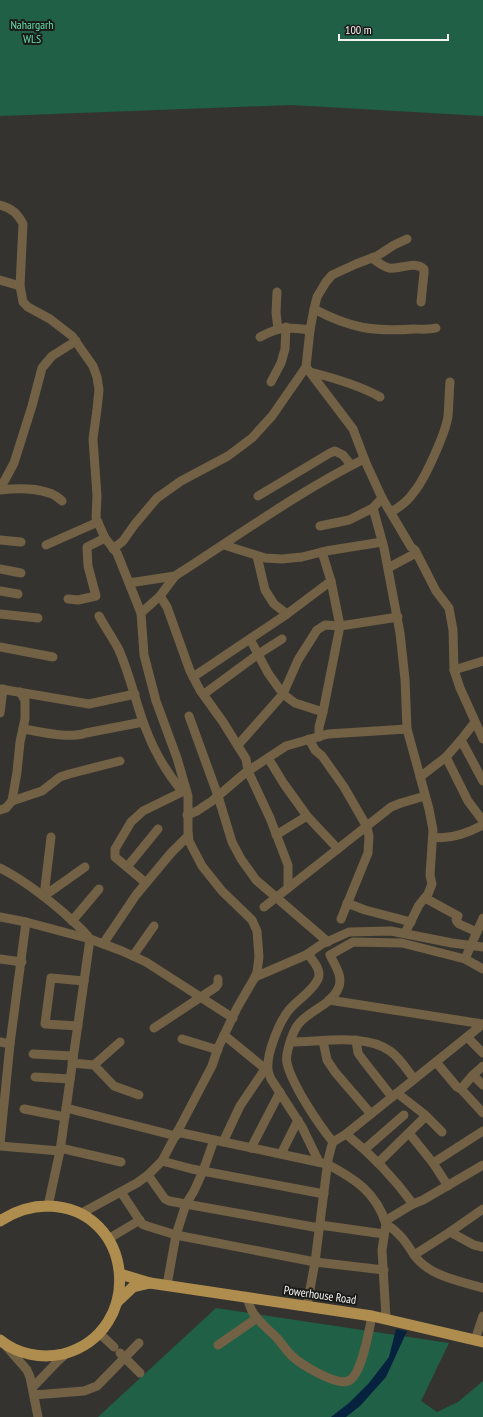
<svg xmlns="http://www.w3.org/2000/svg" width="483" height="1417" font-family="'PT Sans Narrow',sans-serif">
<rect width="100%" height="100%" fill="#34332f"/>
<!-- green -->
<g fill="#1f6046">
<path d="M 0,0 L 483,0 L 483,116 L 291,105 L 0,116 Z"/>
<path d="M 216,1308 L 449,1343 L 421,1401 L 437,1412 L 458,1402 L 483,1381 L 483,1417 L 98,1417 Z"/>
</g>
<!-- water -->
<path fill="#06223e" d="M 396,1329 L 407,1331 L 386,1377 L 360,1406 L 346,1417 L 331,1417 L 349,1403 L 369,1383 L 389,1357 Z"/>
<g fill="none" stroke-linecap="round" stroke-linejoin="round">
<!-- minor -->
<g stroke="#726144" stroke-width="9">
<path d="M 0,205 C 12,208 18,214 23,224 L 20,286"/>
<path d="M 372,258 C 377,262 382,266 389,268 C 401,270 414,260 424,269 L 424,273 L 421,302"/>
<path d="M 0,280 L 20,286 L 23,302 L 28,307 L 50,319 L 72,336 L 93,366 L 97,377 L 99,390 L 97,409 L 93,439 L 97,496 L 96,518 L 105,538 L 117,553 L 141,613 L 144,655 L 156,701 L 177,758 L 188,796 L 188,831 L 189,841 L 202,866 L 222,891 L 252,920 L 257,931 L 259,957 L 257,972 L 255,977 L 237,1008 L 218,1048 L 212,1066 L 162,1161 L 148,1175 L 137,1183 L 80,1214"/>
<path d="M 277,292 L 276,313 L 278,329"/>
<path d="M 314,309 C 350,328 373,332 414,329 C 421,329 428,330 436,328"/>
<path d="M 260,337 C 281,326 286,327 310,330"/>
<path d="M 306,367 L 353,429 L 366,463 L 382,498 L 373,508 L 384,548 L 400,633 L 405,679 L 407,729 L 429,809 L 433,830 L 430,875 L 432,884 L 428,894 L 419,905 L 405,933"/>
<path d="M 310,372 C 334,378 359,385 380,397"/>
<path d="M 271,382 L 281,363 L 285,349 L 286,327"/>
<path d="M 0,489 L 14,463 L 32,406 L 42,368 L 52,356 L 76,341"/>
<path d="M 0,490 C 18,488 49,487 62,501"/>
<path d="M 258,496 L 330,453 L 335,451 L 343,455 L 351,465"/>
<path d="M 382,498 L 411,547 L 415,550 L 436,591 L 449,608 L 453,630 L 454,670 L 460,688 L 483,739"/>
<path d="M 391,512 C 400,507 408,501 414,492 C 425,479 446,432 448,416 C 449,405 449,393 450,382"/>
<path d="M 320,526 L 349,520 L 373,508"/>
<path d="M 0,540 L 21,542"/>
<path d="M 46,545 L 98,522"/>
<path d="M 224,545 L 265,558 L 282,559 L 302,557 L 326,551 L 382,542"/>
<path d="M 113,549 L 123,541 L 135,524 L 157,498 L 181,481 L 228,456 L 252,438 L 272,416 L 306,367 L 310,330 L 314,309 L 317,297 L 326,282 L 332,275 L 356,264 L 377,256 L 394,245 L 407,239"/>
<path d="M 257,556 L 265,590 L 274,604 L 287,614"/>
<path d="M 388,568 L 416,553"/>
<path d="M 0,569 L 21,573"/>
<path d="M 175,576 C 238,536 298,492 364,459"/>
<path d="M 129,583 L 175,576 L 160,596 L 141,613"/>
<path d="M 0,591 L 18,594"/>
<path d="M 160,596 L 167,607 L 190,671 L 200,690 L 223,722 L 246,759 L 248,771 L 270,818 L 288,865 L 288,888"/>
<path d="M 68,599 L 78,600 L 96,596 L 88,566 L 87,547 L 105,538"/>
<path d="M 0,614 L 38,618"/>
<path d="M 99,616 C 105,627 112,637 118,648 C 130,674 135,701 145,727 C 154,751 166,772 182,791"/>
<path d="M 0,647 L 53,657"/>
<path d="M 454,670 L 483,661"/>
<path d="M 193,677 L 287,614 L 331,581 L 322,552"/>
<path d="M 0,689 L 89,704 L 135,694"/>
<path d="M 204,694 L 257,655 L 282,639"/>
<path d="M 323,712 L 295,703 L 283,694 L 298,660 L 317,630 L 325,625 L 340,626 L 398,617"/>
<path d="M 0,713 L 3,689"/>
<path d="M 189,716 L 218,796 L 232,842 L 241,859 L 256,880 L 328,942"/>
<path d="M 23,729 C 42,732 68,739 86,733 L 143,722"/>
<path d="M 319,737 L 319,727 L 323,712 L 340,626 L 331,581"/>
<path d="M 309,739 L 315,750 L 322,756 L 344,787 L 367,827 L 369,836 L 368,853 L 341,919"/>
<path d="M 461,740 L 475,722"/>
<path d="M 238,745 L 283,694 L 268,673 L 250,639"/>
<path d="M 268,758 L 284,784 L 307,816"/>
<path d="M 420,777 L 446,757"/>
<path d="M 483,781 L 461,740 L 446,757 L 468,801 L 483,821"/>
<path d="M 12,801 L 42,791 L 60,777 L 69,774 L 120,761"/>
<path d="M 0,810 L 6,808 L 12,801 L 17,772 L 20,742 L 25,719 L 25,700 L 20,692"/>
<path d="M 187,815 L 197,811 L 212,801 L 245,773 L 286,746 L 328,734 L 407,729"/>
<path d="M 276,835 L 307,816 L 338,849"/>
<path d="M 51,837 L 44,896 L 85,867"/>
<path d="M 433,837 C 450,840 468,833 483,825"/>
<path d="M 127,867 L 158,829"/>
<path d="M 0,868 C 24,880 44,896 64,913 C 73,922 83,929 90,939 L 60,1151 L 48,1206"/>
<path d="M 146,883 L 115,857 L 115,849 L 131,822 L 143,811 L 186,790"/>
<path d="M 425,898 L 458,916 L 456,920 L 459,924 L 477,932"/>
<path d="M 347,903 L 365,910 L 411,922"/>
<path d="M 264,907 L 391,807 L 401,803 L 425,796"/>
<path d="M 0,917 L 26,922 L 90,939 L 122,951 L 146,962 L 233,1018"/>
<path d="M 72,921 L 99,889"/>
<path d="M 103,944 L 136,895 L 171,853 L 188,836"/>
<path d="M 308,954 C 313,961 322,970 318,979 C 313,991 297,1000 289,1010 C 279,1022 266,1055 268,1070 C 268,1073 270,1076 271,1079 L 302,1127 L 319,1162"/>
<path d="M 133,956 L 154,926"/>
<path d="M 0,959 L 22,962"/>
<path d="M 465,959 L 483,918"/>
<path d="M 255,977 L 306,955 L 322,944 L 349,932 L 391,931 L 452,943 L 483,947"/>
<path d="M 329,1000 L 483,1024"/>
<path d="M 78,1026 L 45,1024 L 51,978 L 84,981"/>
<path d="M 154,1028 L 216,987 L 218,984 L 218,979"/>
<path d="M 224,1035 L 268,1071"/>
<path d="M 467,1037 L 483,1053"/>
<path d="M 182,1039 L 218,1050"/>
<path d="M 356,1040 L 358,1053 L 363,1060 L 392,1097"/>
<path d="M 323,1041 L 327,1060 L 335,1072 L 371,1114"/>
<path d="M 0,1042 L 10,1044"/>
<path d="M 291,1042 C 321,1042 365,1033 390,1051 C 400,1058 407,1070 414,1079"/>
<path d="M 33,1054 L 73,1056"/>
<path d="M 436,1062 L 457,1087 L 461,1089 L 473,1075 L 483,1066"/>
<path d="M 72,1063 L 94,1065 L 114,1086 L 139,1095"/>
<path d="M 94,1065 L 120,1042"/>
<path d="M 473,1075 L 483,1085"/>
<path d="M 35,1077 L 70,1079"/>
<path d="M 461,1089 L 483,1113"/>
<path d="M 397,1093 L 424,1114 L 442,1132"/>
<path d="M 66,1108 L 176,1136"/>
<path d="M 24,1109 L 65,1117"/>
<path d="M 177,1132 L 327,1164 C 355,1179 376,1192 386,1224"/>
<path d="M 409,1133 L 433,1163 L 448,1186"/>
<path d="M 346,1134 C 371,1154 394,1178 413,1204 L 423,1200 L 483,1165"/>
<path d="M 223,1142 L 240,1106 L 265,1069"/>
<path d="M 333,1142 C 319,1125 292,1085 287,1063 C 285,1054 292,1034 297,1026 C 307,1011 330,1006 338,989 C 344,977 335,966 330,955 L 353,942 L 402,943 L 465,959 L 483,969"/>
<path d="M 0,1144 L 10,1044 L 26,922"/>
<path d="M 0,1146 L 60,1151"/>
<path d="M 60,1148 L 121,1162"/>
<path d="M 251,1148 L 280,1092"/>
<path d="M 365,1149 L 404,1115"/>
<path d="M 281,1154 L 298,1120"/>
<path d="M 162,1161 L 192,1169 L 324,1194"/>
<path d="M 378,1163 L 426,1116"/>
<path d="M 433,1163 L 483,1131"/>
<path d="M 148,1175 L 165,1199 L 169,1201 L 319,1228"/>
<path d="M 121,1192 L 142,1224 L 147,1226 L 176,1235 L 315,1262 L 384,1270"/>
<path d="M 483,1209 L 450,1232 L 474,1245 L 483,1247"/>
<path d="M 385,1221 L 413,1204"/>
<path d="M 320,1225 L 384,1234"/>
<path d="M 450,1232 L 414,1255 C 429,1276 459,1281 483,1288"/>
<path d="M 108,1239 L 140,1220"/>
<path d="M 167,1285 L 176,1235 L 186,1204 L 194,1191 L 203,1171 L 214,1140"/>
<path d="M 247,1297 C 249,1303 250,1309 254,1314 C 260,1323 268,1329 275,1336 C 281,1342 285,1349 291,1355 C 300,1364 336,1386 348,1381 C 362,1376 369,1329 372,1316"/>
<path d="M 307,1306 L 315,1262 L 328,1160 L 331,1148 L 333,1142 L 346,1134 L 483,1024"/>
<path d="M 386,1318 L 382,1250 L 386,1224 C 399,1232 406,1242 414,1255"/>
<path d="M 99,1333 L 114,1347"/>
<path d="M 475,1340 L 483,1316"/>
<path d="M 218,1345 L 257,1318"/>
<path d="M 6,1346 L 27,1370 L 30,1377 L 38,1417"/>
<path d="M 120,1353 L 140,1373"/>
<path d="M 33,1387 L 58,1361 L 67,1353"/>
<path d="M 34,1395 L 84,1391 L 97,1386 L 139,1343"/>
</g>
<!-- major -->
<g stroke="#af8d4f" stroke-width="11">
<path d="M 0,1221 C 15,1211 30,1206 48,1206 C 135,1208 146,1332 63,1354 C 41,1359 17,1354 0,1340"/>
<path d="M 120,1274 L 150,1283 L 372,1316 L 483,1342"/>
<path d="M 117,1302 L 133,1287 L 150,1283"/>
</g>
</g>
<g text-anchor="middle" stroke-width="4" stroke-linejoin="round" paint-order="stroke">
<!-- park labels -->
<g font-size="12" fill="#62dfab" stroke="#1b1b19">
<text x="32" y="29">Nahargarh<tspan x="32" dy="14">WLS</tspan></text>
</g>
<!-- street labels -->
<g font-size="12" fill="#f2f1ef" stroke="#1b1b19">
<text transform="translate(320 1295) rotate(8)" y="4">Powerhouse Road</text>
</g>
</g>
<!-- scale -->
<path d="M339 34v6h109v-6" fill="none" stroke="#f2f1ef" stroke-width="2"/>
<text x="345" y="34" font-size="12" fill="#f2f1ef" stroke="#1b1b19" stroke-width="3" paint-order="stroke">100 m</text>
</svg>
